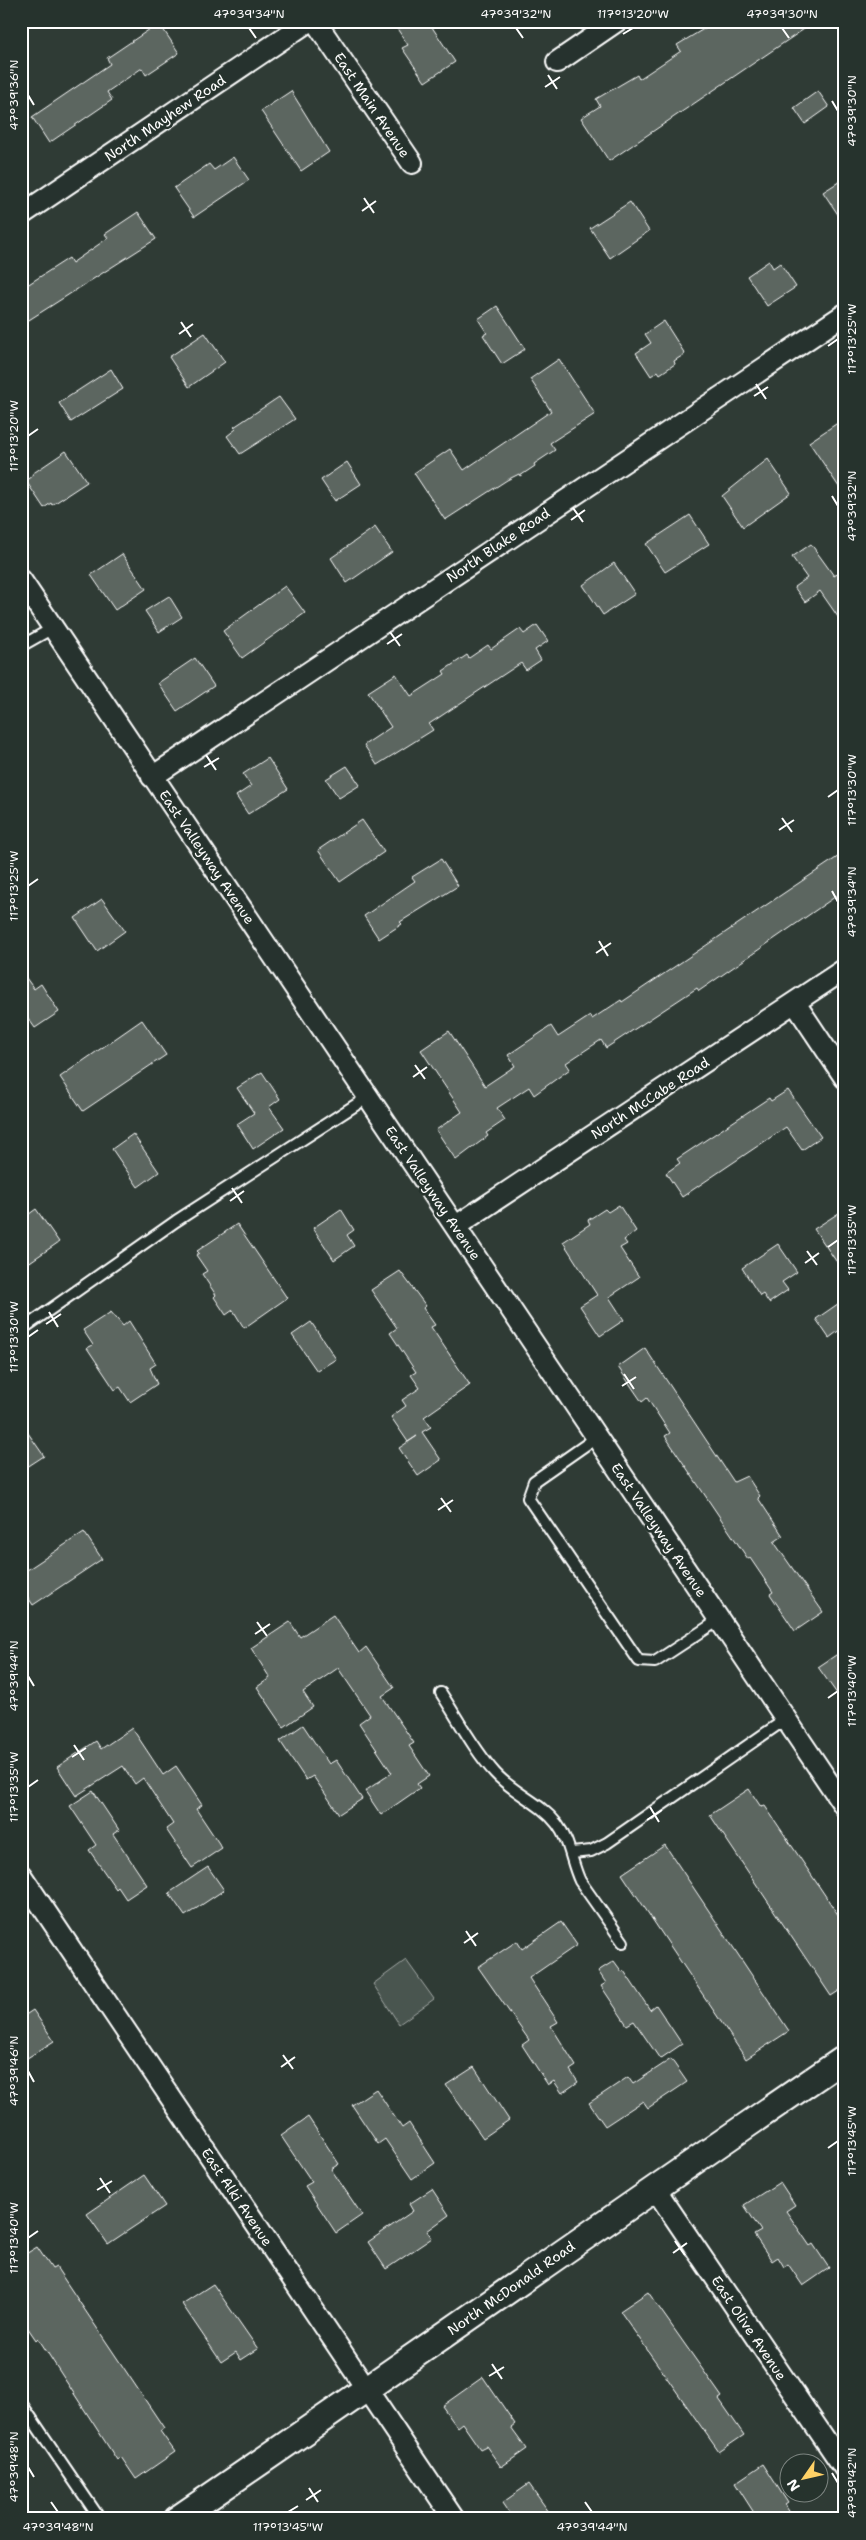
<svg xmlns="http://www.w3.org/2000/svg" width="866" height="2540" font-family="'Shantell Sans',sans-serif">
<rect width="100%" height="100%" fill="#2f3b35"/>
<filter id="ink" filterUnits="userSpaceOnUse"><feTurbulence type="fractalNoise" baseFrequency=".02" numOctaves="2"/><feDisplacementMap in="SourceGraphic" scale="10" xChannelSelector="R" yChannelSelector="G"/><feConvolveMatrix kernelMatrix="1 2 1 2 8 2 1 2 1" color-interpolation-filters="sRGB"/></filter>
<g filter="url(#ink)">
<!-- green -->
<path fill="#4a544f" stroke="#a4aaa7" d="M 406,1960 L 434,1999 L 399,2024 L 373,1984 Z"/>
<!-- building -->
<g fill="#5b6661" stroke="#fff">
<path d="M 392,21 L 428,21 L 455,62 L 425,82 L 402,48 L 408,45 Z"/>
<path d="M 717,21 L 816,21 L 609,161 L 581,118 L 600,106 L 596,99 L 637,75 L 639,79 L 681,51 L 677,45 Z"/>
<path d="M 159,23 L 179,53 L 146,75 L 142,68 L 107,92 L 112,100 L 49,143 L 32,117 L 110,64 L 107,58 Z"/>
<path d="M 291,91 L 329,152 L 301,171 L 261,111 Z"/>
<path d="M 818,91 L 829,107 L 805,124 L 794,108 Z"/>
<path d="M 233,157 L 249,180 L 194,217 L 174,188 L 209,164 L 214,170 Z"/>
<path d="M 845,178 L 845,225 L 823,192 Z"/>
<path d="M 630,202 L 649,231 L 610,258 L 590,228 Z"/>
<path d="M 138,212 L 156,239 L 21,325 L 21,289 L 69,258 L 72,263 L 108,238 L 105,234 Z"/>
<path d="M 769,261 L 773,268 L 780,263 L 796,287 L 767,306 L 747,276 Z"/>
<path d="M 497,306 L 525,349 L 502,364 L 483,335 L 487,333 L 478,319 Z"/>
<path d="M 664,321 L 685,354 L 674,361 L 675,364 L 660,374 L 658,371 L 651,376 L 636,353 L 651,343 L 645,334 Z"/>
<path d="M 205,333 L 225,362 L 189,387 L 169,357 Z"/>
<path d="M 559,359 L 595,414 L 550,443 L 555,450 L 534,464 L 535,466 L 520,476 L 519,474 L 507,480 L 445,520 L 414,473 L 450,449 L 464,470 L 551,411 L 530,379 Z"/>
<path d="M 111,369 L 123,389 L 71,422 L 59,403 Z"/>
<path d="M 279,397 L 295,419 L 240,454 L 227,436 L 236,429 L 234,427 Z"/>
<path d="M 845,418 L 845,496 L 809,442 Z"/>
<path d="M 66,451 L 87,482 L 52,505 L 51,503 L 44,508 L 26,481 L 33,476 L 32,474 Z"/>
<path d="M 768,459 L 791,493 L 743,527 L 722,496 Z"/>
<path d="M 347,462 L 361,484 L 335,501 L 321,480 Z"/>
<path d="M 690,515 L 709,544 L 665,572 L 646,544 Z"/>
<path d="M 375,527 L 392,552 L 347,583 L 331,558 Z"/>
<path d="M 811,544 L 834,576 L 845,569 L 845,627 L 820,591 L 805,602 L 794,587 L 807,578 L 792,557 Z"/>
<path d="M 122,554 L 146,589 L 115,610 L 91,575 Z"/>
<path d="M 614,563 L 635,594 L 603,615 L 583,585 Z"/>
<path d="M 285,586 L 305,613 L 242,658 L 223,631 Z"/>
<path d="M 169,596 L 182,617 L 159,632 L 145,611 Z"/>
<path d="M 537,625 L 548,641 L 535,650 L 541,660 L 526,670 L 521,663 L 429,724 L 433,730 L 377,765 L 364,745 L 391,727 L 368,692 L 396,674 L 411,696 L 445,674 L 443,671 L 467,655 L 469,658 L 488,645 L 491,649 L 520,629 L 524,634 Z"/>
<path d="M 195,658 L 214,686 L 177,711 L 158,683 Z"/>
<path d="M 268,758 L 288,789 L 248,814 L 236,796 L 251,786 L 243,774 Z"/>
<path d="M 347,766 L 360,785 L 339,798 L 326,779 Z"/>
<path d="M 362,820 L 384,852 L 340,882 L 318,850 Z"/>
<path d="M 845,852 L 845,890 L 699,991 L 697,988 L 606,1048 L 601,1040 L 566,1063 L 570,1069 L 534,1095 L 529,1087 L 497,1108 L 505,1120 L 486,1133 L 488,1136 L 456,1160 L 436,1130 L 462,1112 L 421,1050 L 449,1031 L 485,1086 L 515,1066 L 508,1055 L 551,1026 L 558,1037 L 590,1016 L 592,1019 L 621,1000 L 622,1002 Z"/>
<path d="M 441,859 L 458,886 L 400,922 L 402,924 L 379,939 L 364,916 L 415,881 L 412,877 Z"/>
<path d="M 102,899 L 125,931 L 97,951 L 75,918 Z"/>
<path d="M 21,971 L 34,989 L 41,984 L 59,1012 L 35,1028 L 21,1008 Z"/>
<path d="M 142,1020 L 166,1055 L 83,1111 L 60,1077 Z"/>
<path d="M 262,1072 L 280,1099 L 269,1107 L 284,1128 L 253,1149 L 237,1124 L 254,1113 L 237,1088 Z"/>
<path d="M 788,1090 L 821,1137 L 802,1150 L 786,1127 L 682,1197 L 666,1173 L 680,1163 L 677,1159 L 769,1098 L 771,1101 Z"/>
<path d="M 133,1134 L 159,1172 L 138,1187 L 112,1149 Z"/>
<path d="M 619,1205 L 636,1231 L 624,1240 L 627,1244 L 620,1248 L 639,1277 L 609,1297 L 624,1320 L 600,1336 L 580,1306 L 597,1295 L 563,1242 L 590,1224 L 588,1220 L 605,1209 L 608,1212 Z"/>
<path d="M 36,1209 L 59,1242 L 21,1268 L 21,1220 Z"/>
<path d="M 341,1209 L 354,1230 L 347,1235 L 354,1246 L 334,1260 L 313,1228 Z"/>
<path d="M 845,1209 L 845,1274 L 814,1229 Z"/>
<path d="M 237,1224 L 287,1298 L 244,1328 L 233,1310 L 226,1315 L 214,1297 L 216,1295 L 202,1274 L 207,1271 L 196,1255 L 199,1253 L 197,1251 Z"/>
<path d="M 778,1244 L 797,1272 L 782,1282 L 788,1290 L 769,1303 L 763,1294 L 760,1296 L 742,1268 Z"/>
<path d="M 400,1271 L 426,1306 L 423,1308 L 435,1325 L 431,1327 L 470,1385 L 424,1417 L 431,1427 L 422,1432 L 441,1460 L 418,1476 L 399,1448 L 417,1436 L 408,1442 L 391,1417 L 406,1406 L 402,1400 L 420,1388 L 411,1375 L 416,1372 L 390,1333 L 397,1328 L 371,1290 Z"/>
<path d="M 845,1299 L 845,1326 L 829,1338 L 816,1319 Z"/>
<path d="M 111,1312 L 123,1326 L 129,1321 L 156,1364 L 150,1368 L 157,1384 L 130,1402 L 120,1387 L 115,1390 L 87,1348 L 93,1345 L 83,1330 Z"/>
<path d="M 311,1322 L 336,1359 L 317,1371 L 292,1335 Z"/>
<path d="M 645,1348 L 734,1482 L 747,1476 L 760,1496 L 758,1498 L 783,1536 L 774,1542 L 823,1612 L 795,1631 L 770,1594 L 773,1592 L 750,1558 L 748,1559 L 665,1436 L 670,1433 L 647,1398 L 642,1402 L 618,1367 Z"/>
<path d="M 21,1423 L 44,1456 L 21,1471 Z"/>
<path d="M 84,1532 L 102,1559 L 33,1605 L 21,1587 L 21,1574 Z"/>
<path d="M 333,1615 L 359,1653 L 366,1647 L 394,1688 L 382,1696 L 414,1743 L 409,1746 L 429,1776 L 417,1784 L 420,1788 L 381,1815 L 365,1791 L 392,1773 L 359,1723 L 370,1715 L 338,1668 L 303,1692 L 313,1707 L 284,1727 L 257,1687 L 270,1678 L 251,1648 L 290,1622 L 300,1637 Z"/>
<path d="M 845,1649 L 845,1705 L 818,1667 Z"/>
<path d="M 303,1725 L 329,1764 L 336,1760 L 362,1799 L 339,1814 L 313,1776 L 306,1780 L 280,1741 Z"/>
<path d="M 132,1728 L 163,1775 L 176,1766 L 202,1805 L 196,1809 L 222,1848 L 192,1868 L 166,1829 L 173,1824 L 143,1778 L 135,1784 L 123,1766 L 76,1796 L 57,1767 L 96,1741 L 101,1749 Z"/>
<path d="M 749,1789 L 761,1807 L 765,1806 L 845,1925 L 845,1987 L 831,1996 L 710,1815 Z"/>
<path d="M 93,1791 L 119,1830 L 113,1834 L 147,1885 L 126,1899 L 118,1887 L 116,1889 L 89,1850 L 96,1845 L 70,1806 Z"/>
<path d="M 665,1845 L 789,2031 L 746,2059 L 622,1874 Z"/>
<path d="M 208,1867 L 224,1890 L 185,1916 L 169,1893 Z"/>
<path d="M 561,1922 L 577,1945 L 529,1978 L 558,2022 L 551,2026 L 576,2066 L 570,2070 L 578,2082 L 562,2093 L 554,2081 L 548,2085 L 522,2045 L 529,2040 L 478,1967 L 517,1941 L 522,1949 Z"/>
<path d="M 614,1961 L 622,1972 L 624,1971 L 650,2010 L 656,2005 L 682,2044 L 660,2059 L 634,2021 L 627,2025 L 601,1986 L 606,1983 L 598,1971 Z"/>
<path d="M 33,2010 L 54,2041 L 21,2062 L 21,2018 Z"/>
<path d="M 671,2059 L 687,2082 L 648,2108 L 643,2101 L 605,2126 L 589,2103 L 628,2077 L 633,2084 Z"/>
<path d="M 474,2067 L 509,2120 L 483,2138 L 446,2085 Z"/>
<path d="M 376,2089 L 402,2128 L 409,2123 L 435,2163 L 412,2179 L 385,2139 L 378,2144 L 352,2105 Z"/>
<path d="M 308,2117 L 339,2164 L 331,2169 L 362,2215 L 336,2233 L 305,2186 L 312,2182 L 281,2136 Z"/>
<path d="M 144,2175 L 165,2206 L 108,2244 L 87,2214 Z"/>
<path d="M 780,2182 L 795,2205 L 786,2211 L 810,2246 L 813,2244 L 829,2268 L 803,2286 L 788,2264 L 784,2267 L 778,2257 L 772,2261 L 754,2235 L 761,2231 L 744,2205 Z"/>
<path d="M 432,2189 L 449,2215 L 427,2231 L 432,2238 L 386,2269 L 368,2242 L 413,2211 L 409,2204 Z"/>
<path d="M 37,2247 L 52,2269 L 56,2267 L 164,2428 L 160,2431 L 175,2452 L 136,2479 L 121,2457 L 117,2460 L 38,2338 L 36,2340 L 21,2318 L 21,2257 Z"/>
<path d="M 213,2284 L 258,2349 L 241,2360 L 236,2352 L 221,2362 L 182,2304 Z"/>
<path d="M 648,2292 L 722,2397 L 719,2399 L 744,2435 L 719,2452 L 620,2311 Z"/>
<path d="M 483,2377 L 515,2424 L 511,2427 L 527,2449 L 501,2467 L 486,2446 L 480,2449 L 462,2423 L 457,2427 L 442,2406 Z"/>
<path d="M 763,2464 L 788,2503 L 785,2505 L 794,2519 L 758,2519 L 735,2483 Z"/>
<path d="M 529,2484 L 554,2519 L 513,2519 L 502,2503 Z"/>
</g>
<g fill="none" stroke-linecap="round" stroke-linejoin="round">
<defs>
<g id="service">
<path d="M 21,608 L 34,599"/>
<path d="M 21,646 L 53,628"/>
<path d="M 21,1330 L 176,1221 L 368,1097"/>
<path d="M 597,1437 L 534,1481 L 528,1498 L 639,1661 L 655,1662 L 719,1620"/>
<path d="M 441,1693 C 458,1719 474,1750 495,1773 C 513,1793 540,1802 557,1824 C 570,1841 571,1862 580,1881 L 623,1942"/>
<path d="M 572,1853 L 591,1851 L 607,1843 L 786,1719"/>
<path d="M 21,2403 L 100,2519"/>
</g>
<g id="minor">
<path d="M 315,21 L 412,163"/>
<path d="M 557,62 L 617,21"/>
<path d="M 21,215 L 309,21"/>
<path d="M 21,580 L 845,1807"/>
<path d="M 152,777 L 845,314"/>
<path d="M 795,1003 L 845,1078"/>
<path d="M 456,1226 L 845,969"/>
<path d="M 21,1875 L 454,2519"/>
<path d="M 654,2187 L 845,2469"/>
</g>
<path id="tertiary" d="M 177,2519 C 401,2367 621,2210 845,2058"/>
</defs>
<!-- service casing -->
<use href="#service" stroke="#fff" stroke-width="14"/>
<!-- minor casing -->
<use href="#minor" stroke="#fff" stroke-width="24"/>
<!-- tertiary casing -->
<use href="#tertiary" stroke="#fff" stroke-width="29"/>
<!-- service -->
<use href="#service" stroke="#26332d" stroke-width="10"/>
<!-- minor -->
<use href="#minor" stroke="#26332d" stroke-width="20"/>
<!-- tertiary -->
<use href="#tertiary" stroke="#26332d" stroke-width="25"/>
</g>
</g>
<!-- ticks -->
<path fill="none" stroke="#fff" stroke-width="2" d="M 249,28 L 256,38M 516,28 L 523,38M 782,28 L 789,38M 623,34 L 633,28M 548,75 L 557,89M 545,87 L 560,77M 28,95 L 34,105M 832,101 L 838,111M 364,198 L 374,213M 362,211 L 376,201M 181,322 L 191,337M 179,334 L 193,324M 828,346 L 838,339M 756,384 L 766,399M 754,396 L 768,387M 28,436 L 38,429M 832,496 L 838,506M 573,508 L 583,522M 571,520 L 585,510M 390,632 L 400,646M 387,644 L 402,634M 206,755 L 216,770M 204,767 L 219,758M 828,797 L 838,790M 782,818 L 792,832M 779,830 L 794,820M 28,886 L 38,879M 832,891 L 838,902M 599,941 L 608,956M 596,953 L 611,943M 415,1065 L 425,1079M 413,1077 L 427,1067M 232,1188 L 242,1203M 230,1201 L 244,1191M 828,1247 L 838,1240M 807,1251 L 817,1265M 805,1263 L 819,1253M 49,1312 L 58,1327M 46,1324 L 61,1314M 28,1337 L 38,1330M 624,1374 L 634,1389M 622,1386 L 636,1377M 441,1498 L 451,1512M 438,1510 L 453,1500M 257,1622 L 267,1636M 255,1634 L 270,1624M 28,1676 L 34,1686M 828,1698 L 838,1691M 74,1745 L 84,1760M 72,1757 L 86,1748M 28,1787 L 38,1780M 650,1807 L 659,1822M 647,1820 L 662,1810M 466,1931 L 476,1946M 464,1943 L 478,1933M 283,2055 L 293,2069M 281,2067 L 295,2057M 28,2071 L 34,2082M 828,2148 L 838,2141M 100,2178 L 110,2193M 97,2190 L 112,2181M 28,2238 L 38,2231M 675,2241 L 685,2255M 673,2253 L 687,2243M 492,2364 L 502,2379M 489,2376 L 504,2367M 28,2467 L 34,2477M 832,2473 L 838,2483M 309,2488 L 318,2502M 306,2500 L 321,2490M 51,2502 L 58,2512M 585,2502 L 592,2512M 288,2512 L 298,2506"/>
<g text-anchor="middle" stroke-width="5" stroke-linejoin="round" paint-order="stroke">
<!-- street labels -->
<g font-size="14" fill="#fff" stroke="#26332d">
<text transform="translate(372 105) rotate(56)" y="5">East Main Avenue</text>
<text transform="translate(165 118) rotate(-34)" y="5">North Mayhew Road</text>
<text transform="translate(498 545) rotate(-34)" y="5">North Blake Road</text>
<text transform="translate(207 857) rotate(56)" y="5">East Valleyway Avenue</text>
<text transform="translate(650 1098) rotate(-33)" y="5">North McCabe Road</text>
<text transform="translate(433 1193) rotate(56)" y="5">East Valleyway Avenue</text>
<text transform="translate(659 1530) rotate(56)" y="5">East Valleyway Avenue</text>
<text transform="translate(237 2197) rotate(56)" y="5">East Alki Avenue</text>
<text transform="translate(511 2288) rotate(-35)" y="5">North McDonald Road</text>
<text transform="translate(749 2328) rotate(56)" y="5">East Olive Avenue</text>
</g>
</g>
<!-- margin -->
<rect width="866" height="2540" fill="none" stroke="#26332d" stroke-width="55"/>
<!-- north arrow -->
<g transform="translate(804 2478) rotate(236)"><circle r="24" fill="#26332d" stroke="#7d8581"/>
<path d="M0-4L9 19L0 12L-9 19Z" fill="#ffd166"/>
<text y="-8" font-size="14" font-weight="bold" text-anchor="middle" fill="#ffffff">N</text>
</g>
<rect x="28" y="28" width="810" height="2484" fill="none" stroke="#fff" stroke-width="2"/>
<g font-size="12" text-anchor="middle" fill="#fff">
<text x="249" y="18">47°39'34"N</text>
<text x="516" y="18">47°39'32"N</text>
<text x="633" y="18">117°13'20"W</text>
<text x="782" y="18">47°39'30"N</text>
<text transform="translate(14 95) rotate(-90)" y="4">47°39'36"N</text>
<text transform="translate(852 111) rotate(-90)" y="4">47°39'30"N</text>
<text transform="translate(852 339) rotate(-90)" y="4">117°13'25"W</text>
<text transform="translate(14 436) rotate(-90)" y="4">117°13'20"W</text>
<text transform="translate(852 506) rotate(-90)" y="4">47°39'32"N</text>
<text transform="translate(852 790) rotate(-90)" y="4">117°13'30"W</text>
<text transform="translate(14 886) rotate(-90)" y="4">117°13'25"W</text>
<text transform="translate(852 902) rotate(-90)" y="4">47°39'34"N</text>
<text transform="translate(852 1240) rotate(-90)" y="4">117°13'35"W</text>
<text transform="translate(14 1337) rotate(-90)" y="4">117°13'30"W</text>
<text transform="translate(14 1676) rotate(-90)" y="4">47°39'44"N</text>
<text transform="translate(852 1691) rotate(-90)" y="4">117°13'40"W</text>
<text transform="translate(14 1787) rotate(-90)" y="4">117°13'35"W</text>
<text transform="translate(14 2071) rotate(-90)" y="4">47°39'46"N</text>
<text transform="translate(852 2141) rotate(-90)" y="4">117°13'45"W</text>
<text transform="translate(14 2238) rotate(-90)" y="4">117°13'40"W</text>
<text transform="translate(14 2467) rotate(-90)" y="4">47°39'48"N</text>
<text transform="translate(852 2483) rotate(-90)" y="4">47°39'42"N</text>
<text x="58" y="2531">47°39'48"N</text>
<text x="288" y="2531">117°13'45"W</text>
<text x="592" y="2531">47°39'44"N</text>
</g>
</svg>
